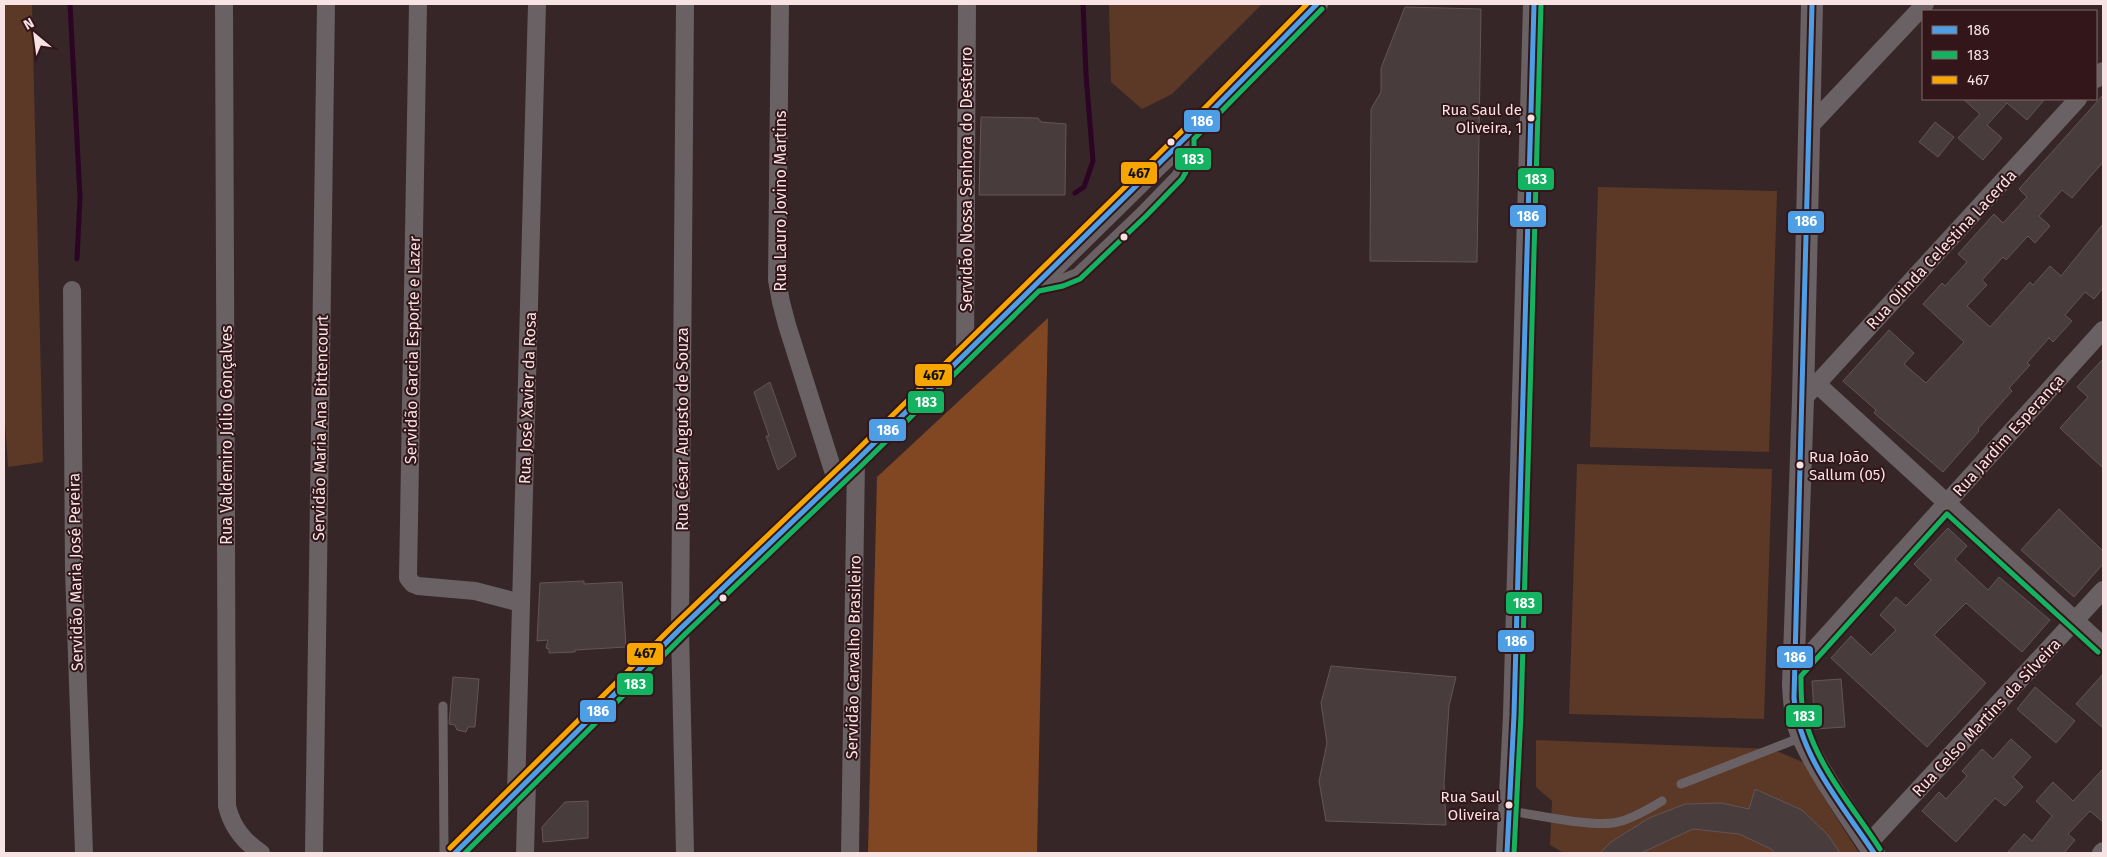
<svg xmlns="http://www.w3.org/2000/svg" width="2107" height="857" font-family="'Fira Sans',sans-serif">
<rect width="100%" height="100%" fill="#362628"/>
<!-- green -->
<g fill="#5c3926">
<path d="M 4,4 L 32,4 L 43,462 L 8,467 L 4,405 Z"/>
<path d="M 1109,4 L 1262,4 L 1172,94 L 1142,109 L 1111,82 Z"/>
<path d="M 1598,187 L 1777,191 L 1769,452 L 1590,447 Z"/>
<path d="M 1577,464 L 1772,469 L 1764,719 L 1569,714 Z"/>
<path d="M 1536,740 L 1772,749 L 1807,764 L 1822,795 L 1859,853 L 1564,853 L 1550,845 L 1552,801 L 1536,787 Z"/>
</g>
<!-- forest -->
<path fill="#814622" d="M 1048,318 L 1037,853 L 868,853 L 877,477 Z"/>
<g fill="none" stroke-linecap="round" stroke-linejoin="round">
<!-- stream -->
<g stroke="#2c0524" stroke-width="5">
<path d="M 70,4 L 80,197 L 77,259"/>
<path d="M 1075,193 L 1084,187 L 1093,161 L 1086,75 L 1083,4"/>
</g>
</g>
<!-- building -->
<g fill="#493c3c" stroke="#635555">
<path d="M 1405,7 L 1481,9 L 1477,262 L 1370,261 L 1371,109 L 1381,92 L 1381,68 Z"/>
<path d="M 2103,95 L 2103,162 L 2072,198 L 2062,190 L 2039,216 L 2050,226 L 2035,243 L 2028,236 L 2006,260 L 2003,257 L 1982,280 L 1987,285 L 1967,306 L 1990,327 L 2030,282 L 2033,285 L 2050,266 L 2061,276 L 2103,224 L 2103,288 L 2094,299 L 2085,292 L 2065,315 L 2072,321 L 2053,342 L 2049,338 L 2027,363 L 2030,365 L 2009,388 L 2012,391 L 1978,429 L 1979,431 L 1943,472 L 1874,413 L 1876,410 L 1843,381 L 1889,330 L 1914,353 L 1904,364 L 1926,383 L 1964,342 L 1923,304 L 1942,283 L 1945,286 L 1967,262 L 1958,254 L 1994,214 L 2003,223 L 2027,197 L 2019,189 Z"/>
<path d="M 1963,99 L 2045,99 L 2027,120 L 2007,103 L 1987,125 L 2002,138 L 1983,160 L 1958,138 L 1980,114 Z"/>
<path d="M 981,117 L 1038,118 L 1041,122 L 1066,124 L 1065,195 L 979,195 Z"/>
<path d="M 1935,122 L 1954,137 L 1938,157 L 1919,142 Z"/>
<path d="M 2103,359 L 2103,468 L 2060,428 L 2088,397 L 2077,387 Z"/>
<path d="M 770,382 L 796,456 L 778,470 L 766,436 L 769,436 L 754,392 Z"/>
<path d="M 2059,509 L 2103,551 L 2103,564 L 2074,597 L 2021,550 Z"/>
<path d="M 1948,528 L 1967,546 L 1955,559 L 1988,590 L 1999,577 L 2050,620 L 2022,652 L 1966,603 L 1934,635 L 1986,683 L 1927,747 L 1831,658 L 1851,636 L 1871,655 L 1896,630 L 1880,615 L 1896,597 L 1906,606 L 1931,580 L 1914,564 Z"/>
<path d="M 584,581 L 584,584 L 622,582 L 626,647 L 575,650 L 575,652 L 549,653 L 549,649 L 546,648 L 548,640 L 537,641 L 540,583 Z"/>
<path d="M 1331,666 L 1456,677 L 1449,706 L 1444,783 L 1446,825 L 1326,821 L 1319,781 L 1327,743 L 1321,703 Z"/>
<path d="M 2103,674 L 2103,728 L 2076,704 Z"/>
<path d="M 453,677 L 479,679 L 475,727 L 468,727 L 466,732 L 457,730 L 455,725 L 449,724 Z"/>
<path d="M 1841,679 L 1845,727 L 1815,729 L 1812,681 Z"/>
<path d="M 2035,687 L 2075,721 L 2056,743 L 2017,709 Z"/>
<path d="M 2011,739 L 2031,757 L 2013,777 L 2023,787 L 2005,806 L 1995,798 L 1956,842 L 1922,811 L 1939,792 L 1946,799 L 1967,776 L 1962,771 L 1982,749 L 1993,759 Z"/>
<path d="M 2103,769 L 2103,822 L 2090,811 L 2068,834 L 2075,840 L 2064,853 L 2007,853 L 2024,834 L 2032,841 L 2052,816 L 2036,801 L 2053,782 L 2073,801 Z"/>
<path d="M 1755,789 L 1802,810 L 1828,835 L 1840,853 L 1775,853 L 1771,849 L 1739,834 L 1693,829 L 1641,853 L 1600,853 L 1611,842 L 1649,818 L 1685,804 L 1721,803 L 1749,809 Z"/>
<path d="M 588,801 L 588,838 L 543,842 L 542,827 L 565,802 Z"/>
</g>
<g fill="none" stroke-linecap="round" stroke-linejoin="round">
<!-- service -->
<g stroke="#696163" stroke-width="9">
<path d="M 1045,282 L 1061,279 L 1076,273 L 1141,211 L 1176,175 L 1187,155 L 1187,141"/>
<path d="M 443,706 L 444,853"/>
<path d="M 1681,784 L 1802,737"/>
<path d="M 1509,811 C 1538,815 1586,826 1613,823 C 1629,821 1649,809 1662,801"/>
</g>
<!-- minor -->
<g stroke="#696163" stroke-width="18">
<path d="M 224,4 L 227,806 C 232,827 243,841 261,853"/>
<path d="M 418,4 L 408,578 L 413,584 L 418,586 L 475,591 L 521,603"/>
<path d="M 780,4 L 777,280 L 781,302 L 787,325 L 836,480"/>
<path d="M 2096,79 L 2103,71"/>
<path d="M 1809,127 L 1925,4"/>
<path d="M 72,290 L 74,571 L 84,853"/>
<path d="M 965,354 L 967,4"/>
<path d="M 1817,384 L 2103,646"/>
<path d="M 1803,399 L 2078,99"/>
<path d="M 1793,673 L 2103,330"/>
<path d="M 516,793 L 537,4"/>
<path d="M 1868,844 L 2103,590"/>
<path d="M 314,853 L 326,4"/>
<path d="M 525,853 L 527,782"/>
<path d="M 685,853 L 680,629 L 685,4"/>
<path d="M 850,853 L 856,461"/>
<path d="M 2101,853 L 2103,851"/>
</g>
<!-- tertiary -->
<g stroke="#696163" stroke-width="22">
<path d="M 1812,4 L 1803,399 L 1793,685 C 1794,702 1795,722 1803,738 C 1822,778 1850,816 1874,853"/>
<path d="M 455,853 L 680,629 L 856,461 L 1187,136 L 1317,4"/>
<path d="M 1507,853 L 1514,715 L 1534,4"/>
</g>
<defs>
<g id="bus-1">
<path d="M 1812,4 L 1794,698 C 1799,756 1843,806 1874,853"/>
<path d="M 455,853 L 680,629 L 856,461 L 1187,136 L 1317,4"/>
<path d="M 1507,853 L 1514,715 L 1534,4"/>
</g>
<g id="bus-2">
<path d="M 1880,849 C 1855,810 1821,771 1807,726 C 1801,710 1801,693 1801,676 L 1947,514 L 2098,652"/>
<path d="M 465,853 L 685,634 L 861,466 L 1039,291 L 1063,286 L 1080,279 L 1146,216 L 1182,179 L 1194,157 L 1194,139 L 1322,9"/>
<path d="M 1514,853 L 1521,715 L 1541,4"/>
</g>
<path id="bus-3" d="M 450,848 L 675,624 L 851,456 L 1182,131 L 1307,4"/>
</defs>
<!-- bus-1 casing -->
<use href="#bus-1" stroke="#321619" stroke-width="9"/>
<!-- bus-2 casing -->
<use href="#bus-2" stroke="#321619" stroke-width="9"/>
<!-- bus-3 casing -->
<use href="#bus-3" stroke="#321619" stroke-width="9"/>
<!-- bus-1 -->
<use href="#bus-1" stroke="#4d9ee5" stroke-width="5"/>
<!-- bus-2 -->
<use href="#bus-2" stroke="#13b361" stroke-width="5"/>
<!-- bus-3 -->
<use href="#bus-3" stroke="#f7a600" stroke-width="5"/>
</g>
<!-- markers -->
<g fill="#f7e3e4" stroke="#321619" stroke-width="2">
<circle cx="1531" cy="118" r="4.5"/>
<circle cx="1171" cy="142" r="4.5"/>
<circle cx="1124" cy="237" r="4.5"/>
<circle cx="1800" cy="465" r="4.5"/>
<circle cx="723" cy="598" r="4.5"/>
<circle cx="1509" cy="805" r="4.5"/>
</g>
<g text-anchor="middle" stroke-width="4" stroke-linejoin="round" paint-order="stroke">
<!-- bus labels -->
<g font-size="15" fill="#f7e3e4" stroke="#321619" text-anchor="end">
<text x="1522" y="115">Rua Saul de<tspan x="1522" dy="18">Oliveira, 1</tspan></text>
<text x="1809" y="462" text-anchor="start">Rua João<tspan x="1809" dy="18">Sallum (05)</tspan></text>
<text x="1500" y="802">Rua Saul<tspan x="1500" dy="18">Oliveira</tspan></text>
</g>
<!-- street labels -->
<g font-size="16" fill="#f7e3e4" stroke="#321619">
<text transform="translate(966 179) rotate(-90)" y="6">Servidão Nossa Senhora do Desterro</text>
<text transform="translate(780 201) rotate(-90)" y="6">Rua Lauro Jovino Martins</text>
<text transform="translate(1941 249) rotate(-47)" y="6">Rua Olinda Celestina Lacerda</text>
<text transform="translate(412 350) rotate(-89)" y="6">Servidão Garcia Esporte e Lazer</text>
<text transform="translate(527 398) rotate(-88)" y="6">Rua José Xavier da Rosa</text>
<text transform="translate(320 428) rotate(-89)" y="6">Servidão Maria Ana Bittencourt</text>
<text transform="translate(682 429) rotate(-90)" y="6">Rua César Augusto de Souza</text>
<text transform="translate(226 435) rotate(-90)" y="6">Rua Valdemiro Júlio Gonçalves</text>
<text transform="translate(2008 435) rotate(-48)" y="6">Rua Jardim Esperança</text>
<text transform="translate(75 572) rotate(-91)" y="6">Servidão Maria José Pereira</text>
<text transform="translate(853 657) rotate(-89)" y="6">Servidão Carvalho Brasileiro</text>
<text transform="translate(1986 717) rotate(-47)" y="6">Rua Celso Martins da Silveira</text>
</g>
</g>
<g stroke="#321619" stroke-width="2">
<rect x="1183" y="109" width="38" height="24" rx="5" fill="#4d9ee5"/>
<rect x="1174" y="147" width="38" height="24" rx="5" fill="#13b361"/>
<rect x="1120" y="161" width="38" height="24" rx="5" fill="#f7a600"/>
<rect x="1517" y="167" width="38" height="24" rx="5" fill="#13b361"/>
<rect x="1509" y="204" width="38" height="24" rx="5" fill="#4d9ee5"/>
<rect x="1787" y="210" width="38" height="24" rx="5" fill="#4d9ee5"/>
<rect x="914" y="363" width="39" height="24" rx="5" fill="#f7a600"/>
<rect x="907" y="390" width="38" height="24" rx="5" fill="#13b361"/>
<rect x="868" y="418" width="39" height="24" rx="5" fill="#4d9ee5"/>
<rect x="1505" y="591" width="38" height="24" rx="5" fill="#13b361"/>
<rect x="1497" y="629" width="38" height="24" rx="5" fill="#4d9ee5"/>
<rect x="626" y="642" width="38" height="24" rx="5" fill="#f7a600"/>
<rect x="1776" y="645" width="38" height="24" rx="5" fill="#4d9ee5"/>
<rect x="616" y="672" width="38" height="24" rx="5" fill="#13b361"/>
<rect x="579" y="699" width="38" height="24" rx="5" fill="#4d9ee5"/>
<rect x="1785" y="704" width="38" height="24" rx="5" fill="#13b361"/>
</g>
<g font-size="14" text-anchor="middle" font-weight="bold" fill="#fff">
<text x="1202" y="126">186</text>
<text x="1193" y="164">183</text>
<text x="1536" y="184">183</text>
<text x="1528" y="221">186</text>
<text x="1806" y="226">186</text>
<text x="926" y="407">183</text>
<text x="888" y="435">186</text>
<text x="1524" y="608">183</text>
<text x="1516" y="646">186</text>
<text x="1795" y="662">186</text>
<text x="635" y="689">183</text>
<text x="598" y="716">186</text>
<text x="1804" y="721">183</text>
</g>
<g font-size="14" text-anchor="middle" font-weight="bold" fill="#111">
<text x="1139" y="178">467</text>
<text x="934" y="380">467</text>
<text x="645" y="658">467</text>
</g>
<!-- border -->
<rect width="2107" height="857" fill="none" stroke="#f7e3e4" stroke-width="10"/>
<!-- legend -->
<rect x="1922" y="10" width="175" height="90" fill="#321619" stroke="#81686a"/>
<rect x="1932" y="26" width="25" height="8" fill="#4d9ee5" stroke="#81686a"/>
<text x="1967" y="35" font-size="15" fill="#f7e3e4">186</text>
<rect x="1932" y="51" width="25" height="8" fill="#13b361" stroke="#81686a"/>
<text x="1967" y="60" font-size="15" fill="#f7e3e4">183</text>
<rect x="1932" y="76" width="25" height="8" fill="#f7a600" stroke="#81686a"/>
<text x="1967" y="85" font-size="15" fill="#f7e3e4">467</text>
<!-- north arrow -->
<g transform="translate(35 35) rotate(331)" stroke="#321619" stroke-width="4" paint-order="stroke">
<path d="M0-4L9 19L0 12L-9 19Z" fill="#f7e3e4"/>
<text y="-8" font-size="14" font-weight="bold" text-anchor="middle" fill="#f7e3e4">N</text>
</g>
</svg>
